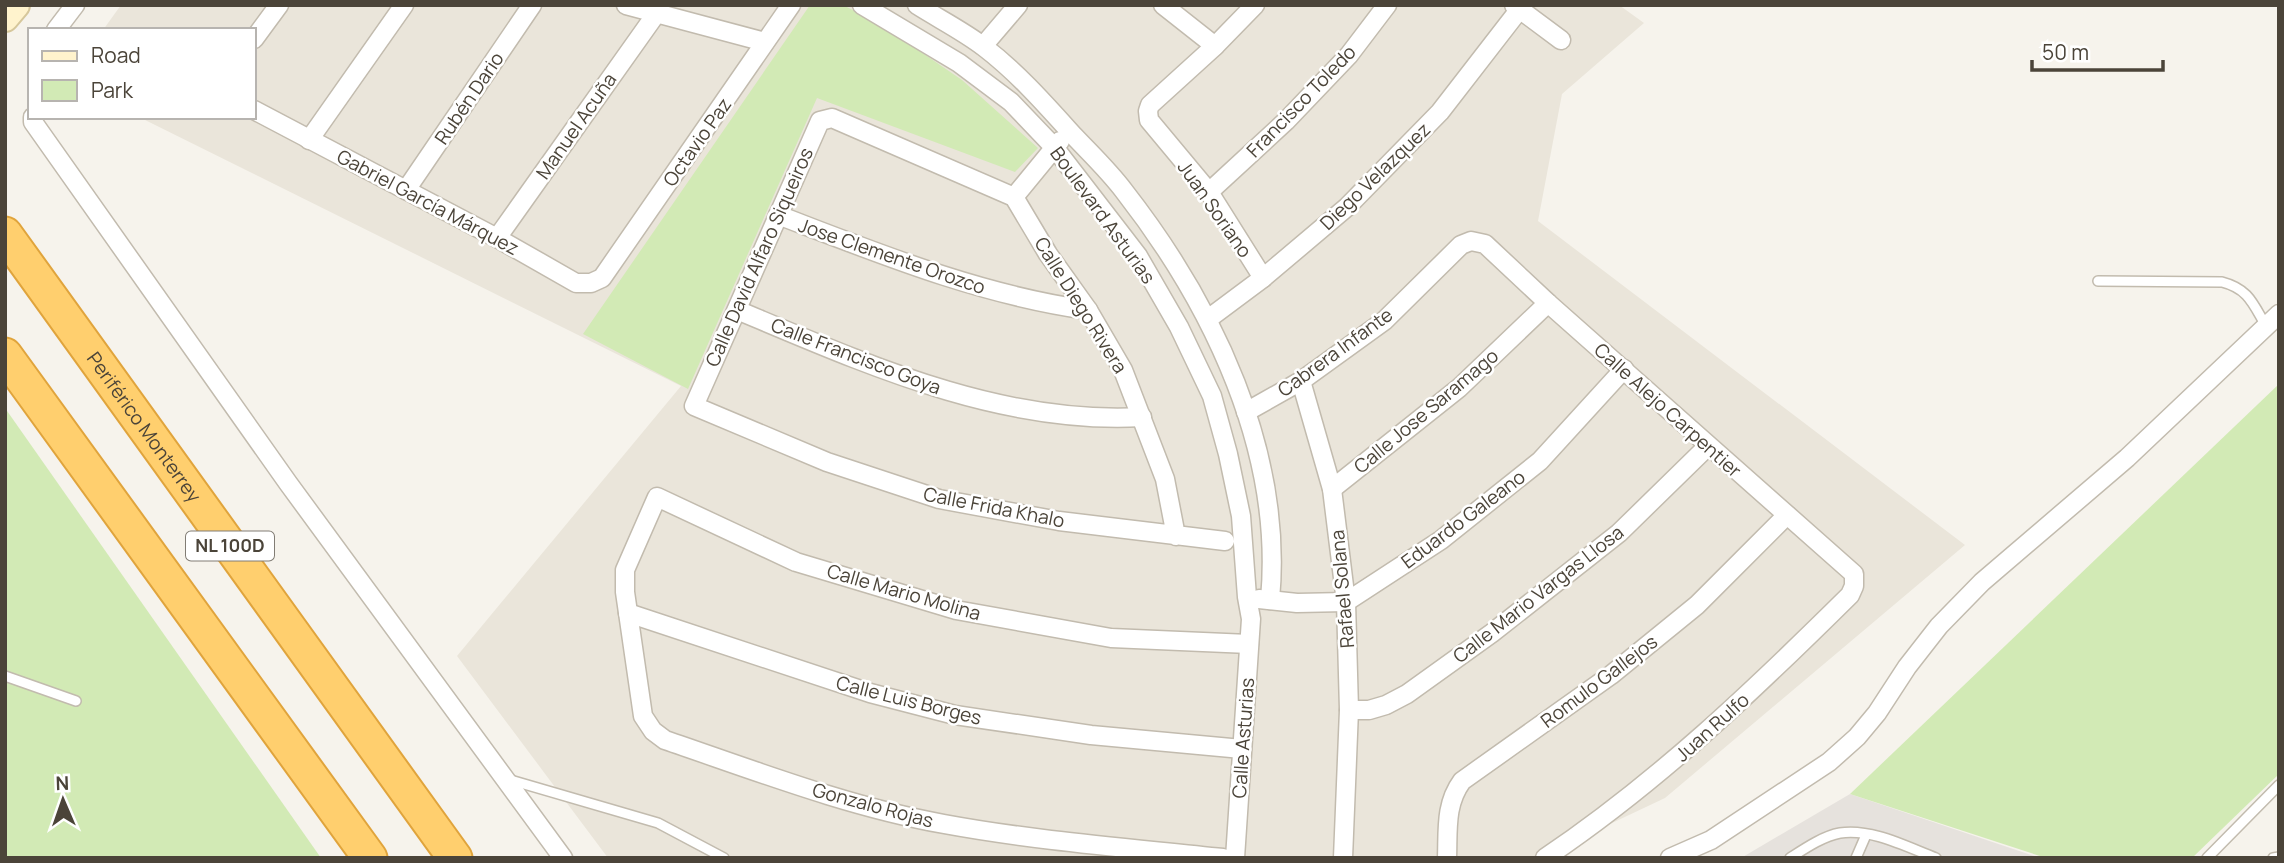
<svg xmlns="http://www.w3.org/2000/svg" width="2284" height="863" font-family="Manrope,sans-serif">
<rect width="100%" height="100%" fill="#f6f3ec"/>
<!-- residential -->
<path fill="#eae5da" d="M 121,5 L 1619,5 L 1644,23 L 1562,94 L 1538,221 L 1965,545 L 1665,798 L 1538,858 L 608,858 L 457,656 L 681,386 L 139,117 L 254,117 L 254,30 L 103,30 Z"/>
<!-- industrial -->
<path fill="#e6e2dd" d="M 1850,794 L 2040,858 L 1741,858 Z"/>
<!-- green -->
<g fill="#d2eab5">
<path d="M 810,5 L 843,5 L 883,26 L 962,80 L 1038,148 L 1015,172 L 817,98 L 688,389 L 583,334 Z"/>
<path d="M 2279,384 L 2279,774 L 2192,858 L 2046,858 L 1850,794 Z"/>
<path d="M 5,408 L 321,858 L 5,858 Z"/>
</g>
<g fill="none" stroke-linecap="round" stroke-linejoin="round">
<defs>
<g id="lane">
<path d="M 2098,281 L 2222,282 C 2249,289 2253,304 2266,326"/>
<path d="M 5,676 L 76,701"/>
<path d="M 507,779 L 658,823 L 724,858"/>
<path d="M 1790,858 C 1804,849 1823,836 1840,833 C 1871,828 1907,847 1936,858"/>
<path d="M 1856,858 L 1866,835"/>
<path d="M 2207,858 L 2279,785"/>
<path d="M 2273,858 L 2279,857"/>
</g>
<g id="street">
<path d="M 626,5 L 765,42"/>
<path d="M 862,5 L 959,63 L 1011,102 L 1054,147 L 1138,256 L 1179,327 L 1212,396 L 1228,454 L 1241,516 L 1247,597 L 1251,619 L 1235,858"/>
<path d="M 917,5 C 939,19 963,31 984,47 C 1018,73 1046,105 1074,136 C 1091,154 1109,171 1124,191 C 1213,305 1284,452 1270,600"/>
<path d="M 1163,5 L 1215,46"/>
<path d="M 1255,5 L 1215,46 L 1150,105 L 1148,111 L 1149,120 L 1209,192 L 1263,278"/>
<path d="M 1514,5 L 1561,40"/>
<path d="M 56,30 L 75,5"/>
<path d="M 254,39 L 279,5"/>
<path d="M 983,46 L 1018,5"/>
<path d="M 254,110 L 497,238 L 576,283 L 591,283 L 602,278 L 791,5"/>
<path d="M 33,117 L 33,122 L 288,483 L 563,858"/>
<path d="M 309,140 L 404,5"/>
<path d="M 406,190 L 532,5"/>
<path d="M 1209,192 L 1286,121 L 1349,55 L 1387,5"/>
<path d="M 1014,197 L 1060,141"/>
<path d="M 778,215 C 880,254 980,295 1088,310"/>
<path d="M 497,238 L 656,14"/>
<path d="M 737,310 C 866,364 1000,425 1142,417"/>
<path d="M 1208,319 L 1263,278 L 1347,207 L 1440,112 L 1519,10"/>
<path d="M 1301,381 L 1332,489 L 1346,602 L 1349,710 L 1343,858"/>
<path d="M 1246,412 L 1301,381 L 1384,321 L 1461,245 L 1471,241 L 1485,244 L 1548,303 L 1854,574 L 1854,586 L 1850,595 C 1754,690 1658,782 1545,858"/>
<path d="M 1332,489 L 1459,388 L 1548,303"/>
<path d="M 1176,536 L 1165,479 L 1123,370 L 1088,310 L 1048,254 L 1014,197 L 832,118 L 820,121 L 694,406 L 827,462 L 939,499 L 1059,521 L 1225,541"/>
<path d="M 1259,599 L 1297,603 L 1346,602 L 1441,540 L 1540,461 L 1624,369"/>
<path d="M 628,613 L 870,693 L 955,715 L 1091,735 L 1242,749"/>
<path d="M 1349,710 L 1369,710 L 1386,705 L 1407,694 L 1492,633 L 1619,533 L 1708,446"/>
<path d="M 1223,858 C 1130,848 1036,841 944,824 C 849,807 756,771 665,740 L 653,731 L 643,716 L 625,592 L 625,570 L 657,497 L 796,562 L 956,610 L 1111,638 L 1249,644"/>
<path d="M 1447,858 C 1448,830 1445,804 1462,781 L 1611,675 L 1697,605 L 1787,515"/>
<path d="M 1670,858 L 1711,840 L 1829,762 L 1857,737 L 1877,713 L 1907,667 L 1939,626 L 1982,582 L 2127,458 L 2279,314"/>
</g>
<path id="secondary" d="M 5,18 L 16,5"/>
<g id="highway">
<path id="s1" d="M 5,234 L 455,858"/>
<path d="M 5,355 L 370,858"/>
</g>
</defs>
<!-- lane casing -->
<use href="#lane" stroke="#c2bbae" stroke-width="12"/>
<!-- street casing -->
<use href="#street" stroke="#c2bbae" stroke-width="21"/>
<!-- secondary casing -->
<use href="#secondary" stroke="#d6c79b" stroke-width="30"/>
<!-- highway casing -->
<use href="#highway" stroke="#e0a43c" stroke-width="37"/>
<!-- lane -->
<use href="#lane" stroke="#fff" stroke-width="9"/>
<!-- street -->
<use href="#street" stroke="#fff" stroke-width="18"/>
<!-- secondary -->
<use href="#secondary" stroke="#fff3cd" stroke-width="26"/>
<!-- highway -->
<use href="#highway" stroke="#ffcf6e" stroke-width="33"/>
</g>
<g text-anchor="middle" stroke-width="5" stroke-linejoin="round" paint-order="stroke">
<!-- shield labels -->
<rect fill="#fff" stroke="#817c74" stroke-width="2" x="186" y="531.5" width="88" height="29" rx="5"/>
<g font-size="18" font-weight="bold" fill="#4b4439">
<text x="230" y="552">NL 100D</text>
</g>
<!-- street labels -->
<g font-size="19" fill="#4b4439" stroke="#fff">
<text transform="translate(469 98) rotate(-56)" y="7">Rubén Dario</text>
<text transform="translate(1301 101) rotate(-46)" y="7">Francisco Toledo</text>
<text transform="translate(576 126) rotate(-55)" y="7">Manuel Acuña</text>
<text transform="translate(697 142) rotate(-55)" y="7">Octavio Paz</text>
<text transform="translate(1375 176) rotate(-44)" y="7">Diego Velazquez</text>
<text transform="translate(428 202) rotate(28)" y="7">Gabriel García Márquez</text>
<text transform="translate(1215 209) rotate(55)" y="7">Juan Soriano</text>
<text transform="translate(1103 215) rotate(54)" y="7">Boulevard Asturias</text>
<text transform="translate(892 256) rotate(19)" y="7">Jose Clemente Orozco</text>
<text transform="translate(759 257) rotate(-66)" y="7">Calle David Alfaro Siqueiros</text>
<text transform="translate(1081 305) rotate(58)" y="7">Calle Diego Rivera</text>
<text transform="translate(1335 352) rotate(-36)" y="7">Cabrera Infante</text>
<text transform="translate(856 356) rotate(21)" y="7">Calle Francisco Goya</text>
<text transform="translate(1668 410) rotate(42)" y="7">Calle Alejo Carpentier</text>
<text transform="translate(1426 411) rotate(-40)" y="7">Calle Jose Saramago</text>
<text dy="7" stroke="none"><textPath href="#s1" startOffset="238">Periférico Monterrey</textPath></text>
<text transform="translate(994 507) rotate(11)" y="7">Calle Frida Khalo</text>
<text transform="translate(1463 519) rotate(-37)" y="7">Eduardo Galeano</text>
<text transform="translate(1342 589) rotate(-95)" y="7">Rafael Solana</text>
<text transform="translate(904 592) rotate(16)" y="7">Calle Mario Molina</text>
<text transform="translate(1538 594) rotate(-38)" y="7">Calle Mario Vargas Llosa</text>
<text transform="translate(1599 681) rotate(-37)" y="7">Romulo Gallejos</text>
<text transform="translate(909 700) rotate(14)" y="7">Calle Luis Borges</text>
<text transform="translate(1712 727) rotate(-42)" y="7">Juan Rulfo</text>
<text transform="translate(1243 738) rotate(-86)" y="7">Calle Asturias</text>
<text transform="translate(873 805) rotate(15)" y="7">Gonzalo Rojas</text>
</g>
</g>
<!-- border -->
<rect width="2284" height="863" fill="none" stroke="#4b4439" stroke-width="14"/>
<!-- legend -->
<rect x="28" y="28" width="228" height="91" fill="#ffffff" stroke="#b7b4b0" stroke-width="2"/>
<rect x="42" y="51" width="35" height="10" fill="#fff3cd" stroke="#b7b4b0" stroke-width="2"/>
<text x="91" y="63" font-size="21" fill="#4b4439">Road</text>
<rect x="42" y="80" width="35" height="21" fill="#d2eab5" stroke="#b7b4b0" stroke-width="2"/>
<text x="91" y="98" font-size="21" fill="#4b4439">Park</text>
<!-- north arrow -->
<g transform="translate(63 800) rotate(358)" stroke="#ffffff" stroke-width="5" paint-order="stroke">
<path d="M0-5L12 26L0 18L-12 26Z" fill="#4b4439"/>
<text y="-10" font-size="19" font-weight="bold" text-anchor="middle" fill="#4b4439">N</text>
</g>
<!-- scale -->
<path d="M2032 60v10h131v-10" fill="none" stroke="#4b4439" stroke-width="3.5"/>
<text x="2042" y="60" font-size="21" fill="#4b4439" stroke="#ffffff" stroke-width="5" paint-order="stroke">50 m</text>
</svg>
